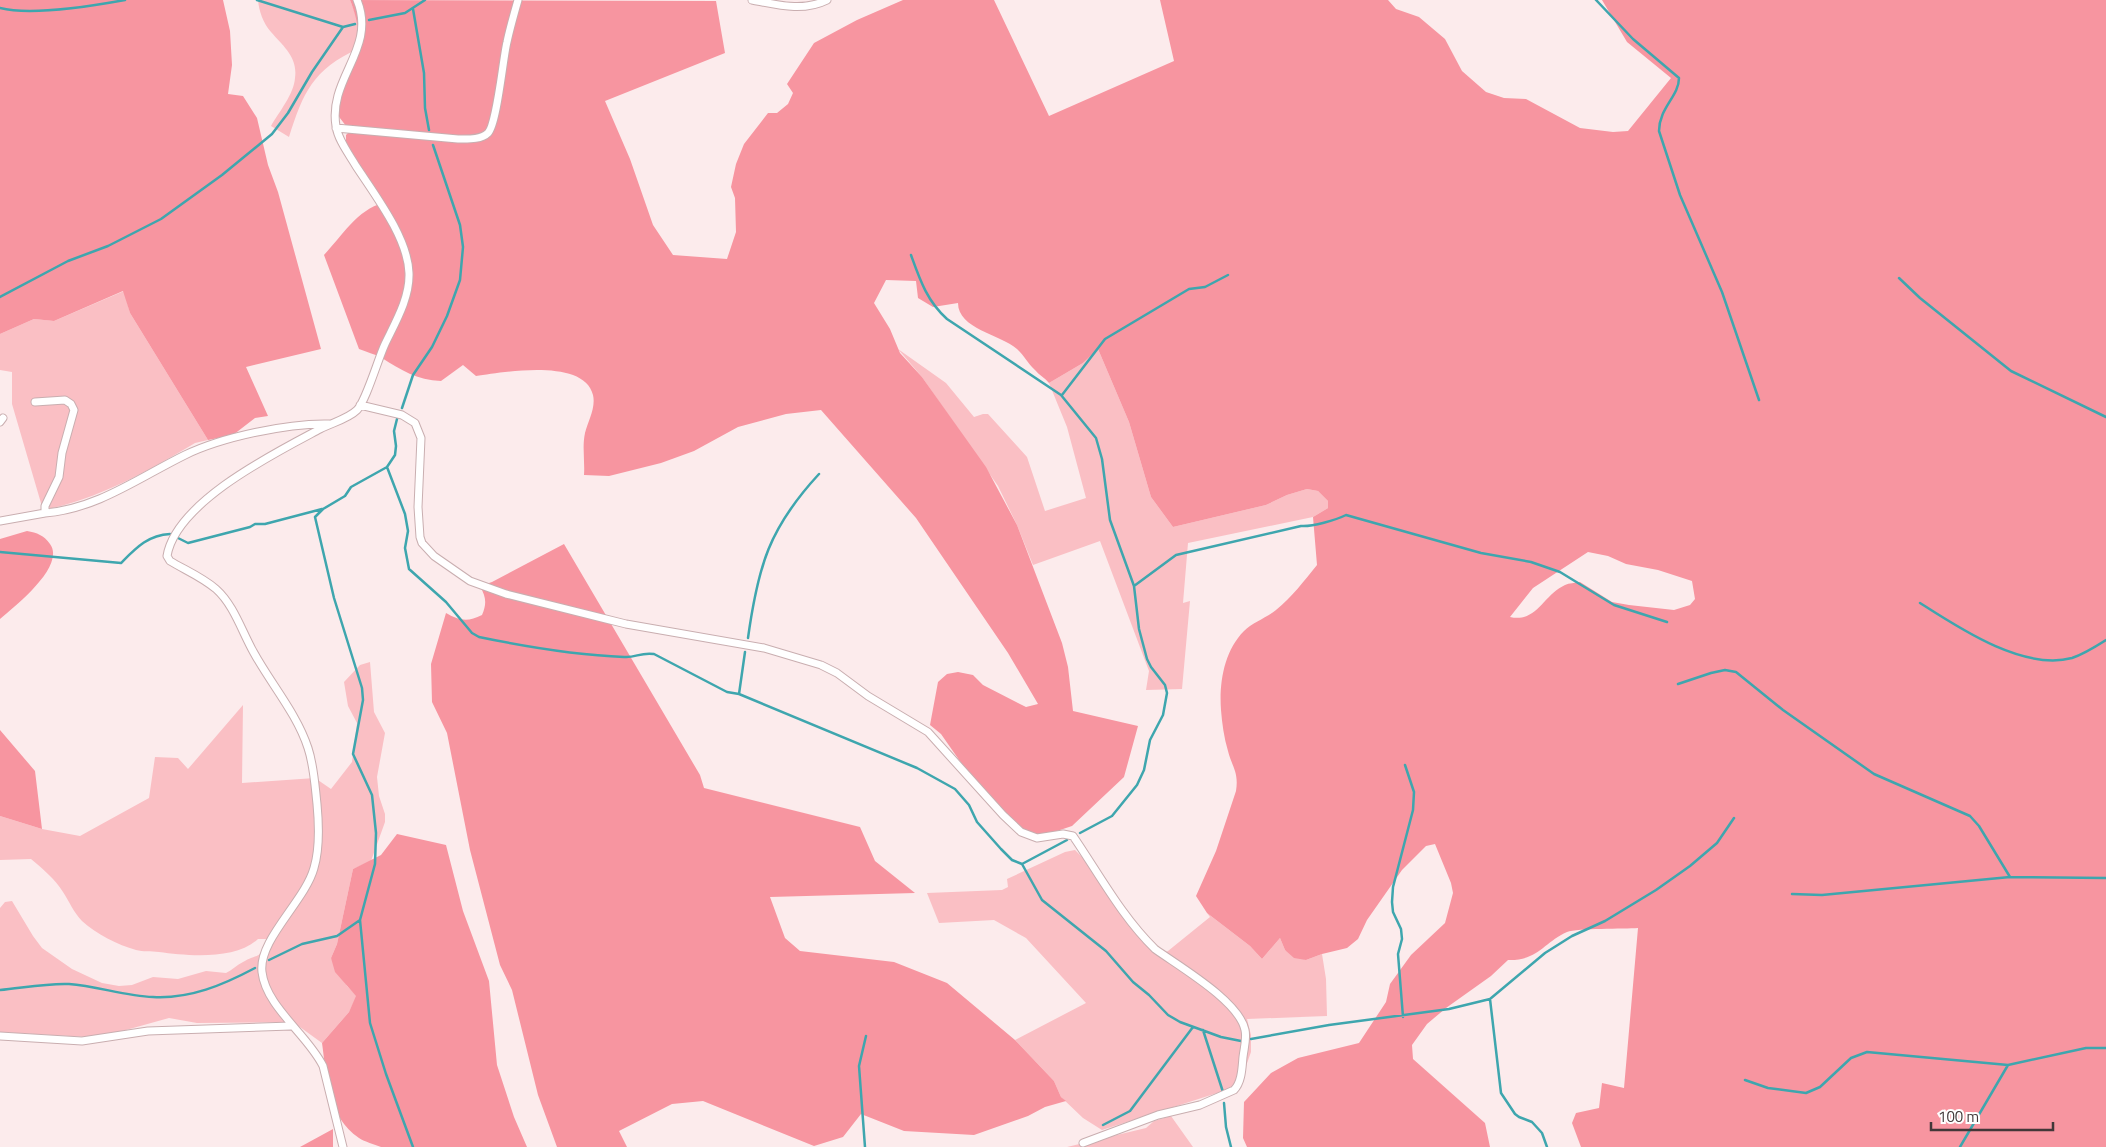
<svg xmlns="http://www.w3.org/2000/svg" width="2106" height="1147" font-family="'Titillium Web',sans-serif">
	<rect width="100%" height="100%" fill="#fcebec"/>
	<path fill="#fabfc4" d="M258,0H350L357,18L358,49C313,69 303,93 289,137L271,126C279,112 294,94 295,78C298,57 283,46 271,32C263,23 259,11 258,0Z
		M124,291L130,313L208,440L195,443C146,472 99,499 43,510L12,404V372L0,370V334L34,319L54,321Z
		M898,349L946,383L974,417L983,414H988L1027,457L1045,511L1086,498L1067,427L1049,383L1083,363L1098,349L1129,422L1151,497L1173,527L1266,505L1287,495L1307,489L1318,491L1328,501V508L1313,517L1188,543L1183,603L1190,601L1182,689L1146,690L1149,671L1100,541L1033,565L1017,525L998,486L922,377Z
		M370,662L374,712L385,733L377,777L379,796L385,814V822L371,861L353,869L337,944L331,958L347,986L357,996L349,1012L322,1043L293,1022L197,1023L169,1018L108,1035L87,1037L0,1032V908L5,902L12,901L33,936L42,948L72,969L102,983L119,986L132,985L153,977L178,979L206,971L226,973C232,970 237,965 243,962C260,952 258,962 267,939H258C236,960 188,956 159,952C151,951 143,952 136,950C118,945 96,934 82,921C74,913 69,901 63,892C55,879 43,869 31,859L0,860V816L42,829L80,836L149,798L155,757L178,758L188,769L243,705L242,783L315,778L331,789L352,762L357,723L348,706L344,682L360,665Z
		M1075,850L1107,882L1139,928L1162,954L1168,951L1210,917L1207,913L1250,946L1262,959L1280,938L1285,950L1306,960L1322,954L1326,979L1327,1016L1247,1019L1251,1035V1052L1239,1086L1102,1130L1083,1118L1061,1097L1054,1081L1015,1040L1086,1003L1026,938L994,920L939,923L927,893L1002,890L1008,887L1007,879L1065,852Z
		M1171,1116L1193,1147H1067L1146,1128L1154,1121Z"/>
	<path fill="#f795a0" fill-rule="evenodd" d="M0,0H223L230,31L232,65L228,94L243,96L257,118L268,165L278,192L321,349L246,367L268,416L255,418L233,435L208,440L130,313L123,291L54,321L34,319L0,334Z
		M350,0L716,1L725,53L605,101L630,159L653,225L673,255L727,259L736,232L735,198L731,187L736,164L744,144L768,113H777L788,104L793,93L787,84L814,43L857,20L903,0H994L1049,116L1174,61L1160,0H1388L1396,9L1419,17L1445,39L1462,71L1486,92L1504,98L1526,99L1580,128L1613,132L1628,131L1671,78L1627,42L1602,0H2106V1147H1581L1572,1123L1576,1113L1599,1108L1602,1083L1624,1088L1638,928C1624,929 1578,928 1567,932C1544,942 1538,961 1508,960L1491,976L1446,1008L1427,1024L1412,1045L1413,1059L1485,1123L1490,1147H1247L1243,1138L1244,1102L1271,1073L1298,1058L1359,1043L1386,1002L1390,984L1411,955L1445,923L1453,893L1451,883L1435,844L1426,846L1402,870L1367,920L1358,939L1347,948L1322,954L1306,960L1294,958L1285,950L1280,938L1262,959L1250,946L1207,913L1196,896L1216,851L1236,791C1239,772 1232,767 1228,751C1224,738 1222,723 1221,710C1219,683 1224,651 1244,631C1253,622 1266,618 1276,610C1292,597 1304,581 1317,565L1313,517L1328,508V501L1318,491L1307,489L1287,495L1266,505L1173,527L1151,497L1129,422L1098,349L1083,363L1049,383C1045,378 1039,375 1035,370C1028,364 1024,355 1017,349C1000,334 958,329 958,303L933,307L918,298L916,281L886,280L874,303L890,329L900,353L922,377L986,467L1017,525L1062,643L1068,667L1073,711L1138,726L1124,777L1072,826L1036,838L1019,835L994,800L971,777L941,734L930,725L938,682L947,674L958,672L973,675L983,685L1026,707L1038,704L1008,653L916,518L821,410L786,414L738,427L694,451L661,463L609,476L584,475C585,461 582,447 585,433C588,421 596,408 593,395C584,358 504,372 476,376L463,365L441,381C417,380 401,370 382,358C375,354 366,352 359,349L324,255C341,237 358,209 383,203L346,147V135L350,131L336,113C337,89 351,72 357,50C361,33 356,15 350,0ZM1588,552L1608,556L1626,564L1658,570L1692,581L1695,599L1690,605L1674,610L1629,605L1612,602L1580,582C1575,583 1569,583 1565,585C1543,595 1537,623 1510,617L1533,588Z
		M27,531C37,533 44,535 50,544C66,566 15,606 0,619V539Z
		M564,544L700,775L704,788L860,827L875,861L915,893L770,897L785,938L800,951L894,962L947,983L1015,1040L1054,1081L1061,1097L1066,1101L1045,1107L1028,1116L974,1135L904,1131L861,1114L843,1137L814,1146L703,1101L672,1104L619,1131L627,1147H557L538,1095L512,990L500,965L470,850L447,733L432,702L431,664L446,613C460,621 468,622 482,615C487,603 486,597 480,586L492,582Z
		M0,730L35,771L42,829L0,816Z
		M397,834L446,845L463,911L489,981L497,1065L514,1117L527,1147H381C374,1144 365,1142 359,1138C327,1116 327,1078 322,1043L349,1012L356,996L335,972L331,958L337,944L353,869L381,855Z
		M333,1129V1147H300Z"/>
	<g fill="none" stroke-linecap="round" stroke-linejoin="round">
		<path stroke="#3ea6ae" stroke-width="2.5" d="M257,0L343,27L355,24
			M1596,0L1633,39L1679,78C1679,96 1659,108 1659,131L1680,195L1722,292L1759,400
			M0,8C32,16 92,6 125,0
			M413,9L424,73L425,108L429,130
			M369,20L405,13L425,0
			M911,255C920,280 927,301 947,319L1061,395L1096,438L1102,459L1110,520L1134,586L1139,629L1147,659L1151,667L1165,685L1167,693L1163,715L1150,740L1144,770L1137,785L1112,816L1080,833
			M1899,278L1920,298L2011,371L2106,417
			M0,297L68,261L108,246L161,219L222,175L272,134L288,113L312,72L343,27
			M1062,395L1105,339L1189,289L1205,287L1228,275
			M402,408L413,375L432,347L447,316L460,280L463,247L460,225L433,145
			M397,419L394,431L396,446L395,455L387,467L351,487L345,496L323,509L315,517L334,598L362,688L363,700L353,754L372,795L376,833L375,864L360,920L370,1023L386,1074L413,1147
			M387,467L405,514L408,531L405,548L409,569L446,602L472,633L479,637C527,647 576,655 624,657C636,658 640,652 654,654L727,692L739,694L917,768L955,789L969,805L977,822L1001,849L1012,860L1022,864L1042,900L1106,951L1133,982L1149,995L1168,1015L1180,1022L1221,1037L1241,1041
			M176,537L188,543L250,527L255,524H265L322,509
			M0,552L121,563C136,548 148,535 170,534
			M1134,586L1176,555L1301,526C1312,527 1336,520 1346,515L1481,553L1531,562L1560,572L1614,605L1667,622
			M1920,603C1959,628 2023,671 2072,658C2084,654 2095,647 2106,640
			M748,638C758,566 769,528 819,474
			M1678,684L1711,673L1725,670L1736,672L1783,710L1874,774L1970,816L1979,826L2010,877
			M739,694L745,652
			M1022,864L1067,840
			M1792,894L1822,895L2010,877L2106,878
			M269,960L302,944L337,936L360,920
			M0,990C22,988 47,983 69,984C97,986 125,996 153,997C190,999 223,985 255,968
			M1490,999L1501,1093L1515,1114L1519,1117L1532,1122L1542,1133L1547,1147
			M1403,1017L1398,954L1402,939L1401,929L1393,912L1392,902L1393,887L1413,810L1414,792L1405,765
			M1203,1030L1223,1092
			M1251,1039L1329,1025L1449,1009L1490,999L1545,953L1572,936L1605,921L1656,890L1690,866L1717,843L1734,818
			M1745,1080L1768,1088L1806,1093L1820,1087L1851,1058L1867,1052L2008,1065L2086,1048H2106
			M1224,1103L1226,1127L1231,1147
			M1103,1125L1130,1111L1193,1027
			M865,1147L859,1066L866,1036
			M1960,1147L2008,1065"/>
		<defs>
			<path id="minor" d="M752,0C778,5 803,12 827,0
				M336,128L458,139C467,139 481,140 488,133C497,124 503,58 507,42C510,28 514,14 518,0
				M35,402L65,400L71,404L74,410L62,453L59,477L45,506V513C97,509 140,477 185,455C222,437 288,423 329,424
				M360,405L402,415L415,423L421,438L418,507L420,537L422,543L434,556L470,581L506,594L626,624L764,648L821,665L837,673L868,696L928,732L1003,815L1021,832L1037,838L1063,834L1073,836C1099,874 1122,917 1155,949C1180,967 1239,1001 1245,1030C1247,1039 1244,1048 1243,1057C1242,1067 1242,1082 1234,1090L1200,1105L1158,1115L1083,1143
				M0,422L3,418
				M0,521L45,513
				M0,1036L82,1041L148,1031L291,1026
				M343,1147L323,1066C308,1035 266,1007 262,972C258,940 305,901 314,868C320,848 319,825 317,804C315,786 314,766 308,748C297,714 271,684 254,653C242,632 234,605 216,589C202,577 185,570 170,561L167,556C176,502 275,453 320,429C331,423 348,419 357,410C366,401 378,359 385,344C395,323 410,298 409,273C408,238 375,195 356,166C349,154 338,140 336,126C328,78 377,49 357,0"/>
		</defs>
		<use href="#minor" stroke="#c9aeb0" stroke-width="9"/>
		<use href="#minor" stroke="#fff" stroke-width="7"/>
	</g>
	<path d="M1931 1122v8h122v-8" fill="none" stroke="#423738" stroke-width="2.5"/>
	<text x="1938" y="1122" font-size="15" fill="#423738" stroke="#ffffff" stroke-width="4" paint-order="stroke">100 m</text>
</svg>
